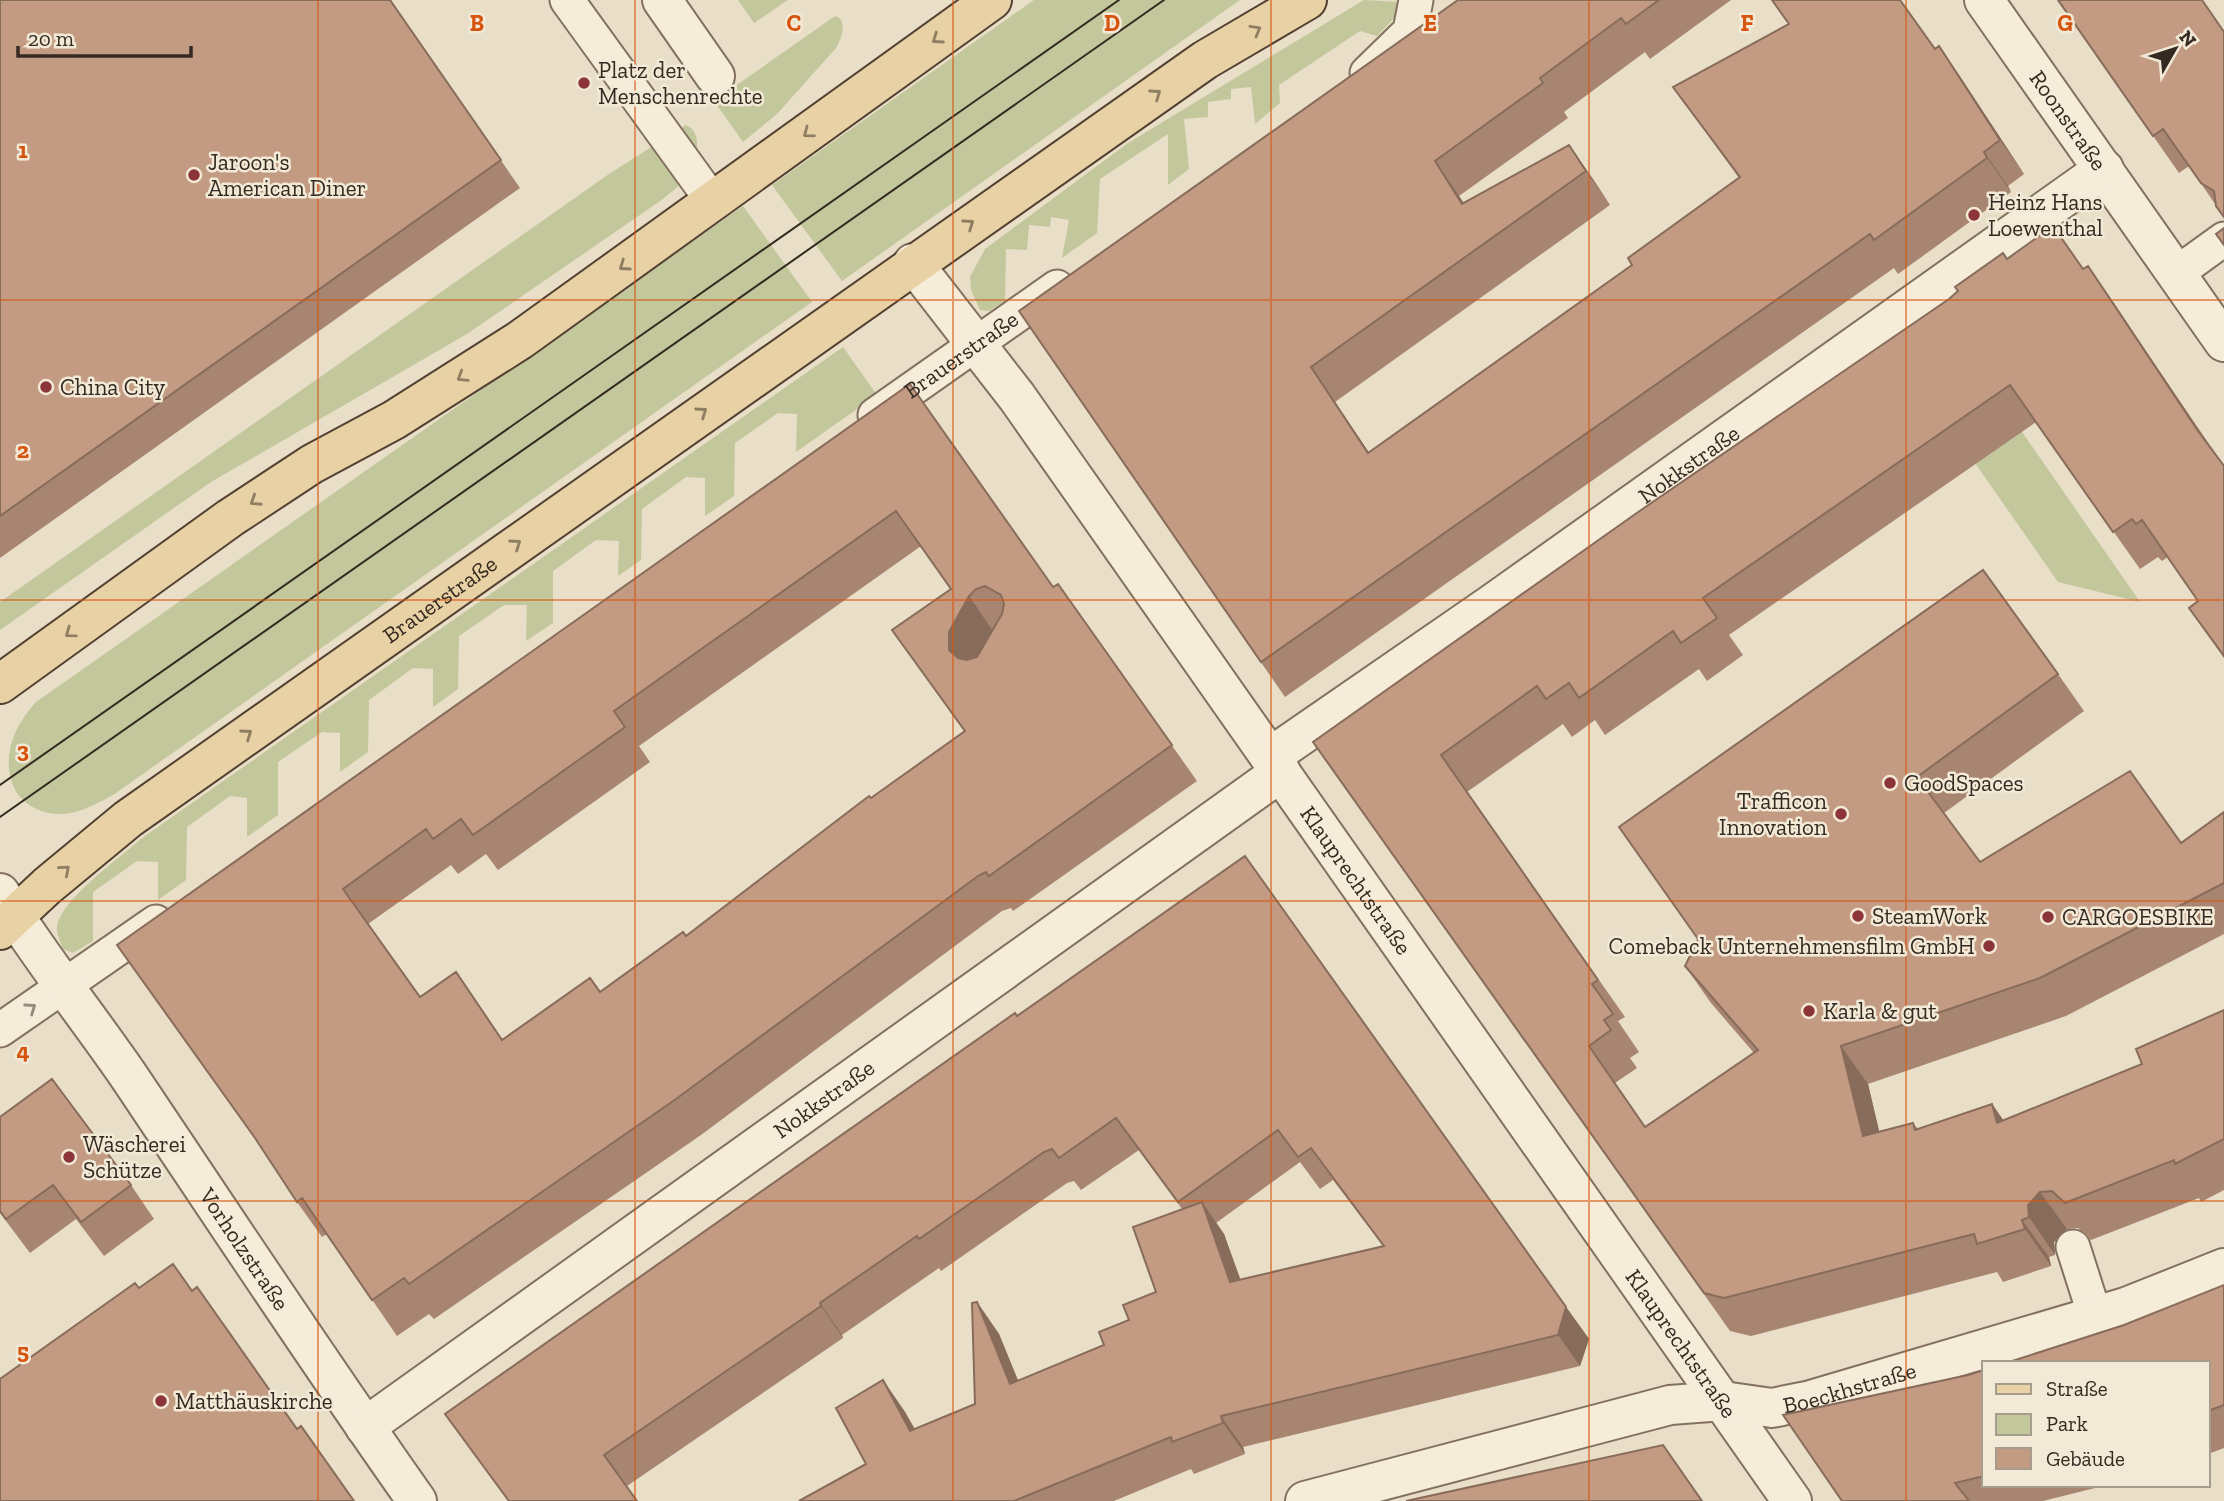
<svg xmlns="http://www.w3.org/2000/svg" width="2224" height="1501" font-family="'Zilla Slab',serif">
	<rect width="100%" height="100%" fill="#e9dec7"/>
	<path fill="#c3c79c" d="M738,0H788L754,23Z
		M1034,0H1240L842,281L772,185Z
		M1364,0L1399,2L1397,15L1377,36L1360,31L1279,85L1280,103L1255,124L1251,87L1231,89V99L1208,102V117L1184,119L1189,169L1168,185V134L1100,179L1097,233L1062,258L1069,220L1051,217L1050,227L1029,225L1027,250L1006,249L1005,301L989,311L980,310L971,290L970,277L985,249L1128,143Z
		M835,16L840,18C846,29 841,38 836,48L777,114L743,142L714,101Z
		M686,125C706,133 695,168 684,180C678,187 670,193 663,199L467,334L211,482L0,630V602L609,174Z
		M743,206L812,302L113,795C98,803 80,813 63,814C43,815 27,807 16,792C0,760 12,728 36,702Z
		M1961,344L2140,602L2058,582L1915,377Z
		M843,347L877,395L796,452L797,414L778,413L735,443L734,496L705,516V478L686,477L642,509L641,560L618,576L619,541L596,540L553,571V623L526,641L527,605H504L459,636L458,689L433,707V669L413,668L369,700L368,752L340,772V733L322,732L278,762V815L247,837V798L230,796L187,827L186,880L158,900V862L137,861L93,892V941L73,953L63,949C61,942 56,934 57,927C61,899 121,857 142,838Z"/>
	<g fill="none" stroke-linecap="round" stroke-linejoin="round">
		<defs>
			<g id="lane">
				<path d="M567,0L714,203"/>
				<path d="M1367,73L1410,31L1416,0"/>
				<path d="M2177,273L2224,239"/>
				<path id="s1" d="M875,415L1057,287"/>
				<path d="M0,1030L156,922"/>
				<path d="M2073,1247L2095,1316"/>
			</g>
			<g id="street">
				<path d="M662,0L715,76"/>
				<path id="s2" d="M1984,0L2224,342"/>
				<path id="s3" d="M913,263L1017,397L1792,1501"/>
				<path id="s4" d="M1270,757L1492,604L2104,169"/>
				<path id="s5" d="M0,893C39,956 86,1014 128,1075C224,1218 318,1361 417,1501"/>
				<path id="s6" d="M365,1427L1281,772"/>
				<path id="s7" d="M1305,1501L1670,1405L1723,1401L1772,1408L1811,1400L2126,1307L2224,1268"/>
			</g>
			<g id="primary">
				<path d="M0,684L230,518L312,464L394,420L520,340L992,0"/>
				<path id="s8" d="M0,930L47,886L128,819L1205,60L1307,0"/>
			</g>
		</defs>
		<use href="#lane" stroke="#83715f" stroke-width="37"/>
		<use href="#street" stroke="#83715f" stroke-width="42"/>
		<use href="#primary" stroke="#524032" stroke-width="42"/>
		<use href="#lane" stroke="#f5ecda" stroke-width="33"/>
		<use href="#street" stroke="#f5ecda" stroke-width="38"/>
		<use href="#primary" stroke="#e8d1a4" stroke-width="38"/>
		<path stroke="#352a21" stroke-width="2" d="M0,785L1119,0
			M0,817L1164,0"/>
	</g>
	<path fill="#a88570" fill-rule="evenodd" d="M0,0H390L520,188L0,558Z
		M1458,0H1731L1650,59L1645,52L1564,112L1568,118L1459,196L1464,203L1569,145L1610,205L1335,402L1369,453L1632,265L1739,178L1673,87L1935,49L1939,46L1963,81L2024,174L2008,186L2011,192L1898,274L1894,268L1285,697L1019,311Z
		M2058,0H2202L2224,217L2189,166L2179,173Z
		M2007,259L2083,269L2088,266L2224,466V658L2189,608L2198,601L2168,557L2162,561L2158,557L2140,569L2036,422L1729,635L1743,655L1707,681L1699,669L1605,735L1595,720L1572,737L1563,724L1467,792L1625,1017L1618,1021L1639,1052L1630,1058L1637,1068L1615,1083L1645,1127L1754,1053L1711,1003L1685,966L1698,939L1619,827L2058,674L2084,711L1944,813L1980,862L2181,843L2224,812V934L2066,1016L1868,1084L1879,1131L1913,1123L1918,1129L1992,1104L2003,1120L2142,1064L2224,1010V1190L2201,1202L2199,1198L2091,1240L2078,1228L2067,1229L2054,1242L2055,1255L2049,1257L2051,1266L2003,1282L1997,1272L1751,1336L1730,1331L1313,742Z
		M910,384L1053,587L1058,584L1197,781L1013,911L1011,908L1002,911L701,1135L434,1319L429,1314L397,1336L327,1234L322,1237L297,1202L261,1146L117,945ZM921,546L951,589L892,630L964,731L686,936L600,992L503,1040L420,997L368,924L451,865L458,874L486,854L498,870L650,762L639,746Z
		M1245,856L1589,1339L1580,1366L1243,1447L1245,1454L1194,1474L1191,1469L1114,1501H799L866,1464L883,1380L905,1412L915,1429L975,1404L977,1302L999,1334L1018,1380L1104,1345L1156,1292L1182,1209L1139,1150L1081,1190L1074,1181L1067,1183L941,1271L939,1268L842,1335L843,1338L627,1486L637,1501H508L445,1414L1017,1016ZM1300,1162L1320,1189L1333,1180L1383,1246L1240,1280L1224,1234L1216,1223Z
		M0,1117L131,1185L154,1219L104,1256L76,1219L30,1253L0,1213Z
		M2224,1285V1448L2208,1454V1363L2124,1325Z
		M1984,1370V1485H2107L2043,1501H1842L1968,1375Z"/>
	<path fill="#886c5b" d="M1939,46L1963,81L2024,174L2000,140Z
		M1569,145L1593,179L1610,205L1586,171Z
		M1984,152L2008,186L2011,192L1987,158Z
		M1435,161L1459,196L1486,238L1462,204Z
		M2088,266L2114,303L2224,468L2198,431Z
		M1311,367L1335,402L1392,487L1368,453Z
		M969,596L993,631L974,685L949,650V632Z
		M1841,1046L1868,1084L1889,1173L1863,1136Z
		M1992,1104L2018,1141L1997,1123Z
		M2040,1192L2067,1229L2054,1242L2055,1255L2029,1217L2028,1205Z
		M1202,1202L1224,1234L1253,1314L1230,1282Z
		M2022,1220L2049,1257L2051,1266L2025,1229Z
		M977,1302L999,1334L1032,1415L1010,1384Z
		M820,1303L842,1335L843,1338L821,1306Z
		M1566,1307L1589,1339L1580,1366L1558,1335Z
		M883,1380L905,1412L933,1463L910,1431Z
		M1221,1416L1243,1447L1245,1454L1223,1423Z"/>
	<path fill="#c39b82" stroke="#886c5b" stroke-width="2" fill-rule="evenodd" d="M0,0H390L501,160L0,516Z
		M1458,0H1659L1626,24L1621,18L1540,78L1543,83L1435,161L1462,204L1569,145L1586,171L1311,367L1368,453L1632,265L1628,258L1740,177L1673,87L1789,24L1772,0H1900L1935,49L1939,46L2000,140L1984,152L1987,158L1874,240L1870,234L1261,662L1019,311Z
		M2058,0H2202L2224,32V217L2216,206L2214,191L2201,183L2163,129L2153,136Z
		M2053,226L2083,269L2088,266L2198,431L2224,466V656L2189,608L2198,601L2142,520L2136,524L2132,519L2113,532L2010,385L1703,598L1717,618L1681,643L1673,631L1579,698L1569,683L1546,699L1537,686L1441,755L1598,980L1592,984L1613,1014L1604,1020L1611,1030L1589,1046L1645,1127L1758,1050L1685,966L1698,939L1619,827L1983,570L2058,674L1917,777L1980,862L2130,771L2181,843L2224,812V883L2040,978L1841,1046L1863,1136L1913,1123L1915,1130L1992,1104L1997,1123L2142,1064L2136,1049L2224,1010V1139L2175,1164L2174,1160L2065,1203L2052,1191L2040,1192L2028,1205L2029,1217L2022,1220L2025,1229L1977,1244L1974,1234L1724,1298L1704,1293L1313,742L1641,510L1949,299L1958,291L1955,287L2003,253L2007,259Z
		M2224,228V245L2216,234Z
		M910,384L1053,587L1058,584L1172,745L989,876L986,872L978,876L676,1099L409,1284L404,1278L372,1300L302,1198L297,1202L255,1138L117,945ZM896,511L951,589L892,630L965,731L871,798L869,796L686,936L683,932L600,992L590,978L502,1040L456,972L420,997L343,889L426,829L433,839L461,819L473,835L625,727L614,711ZM985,586L1001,595L1004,604L1002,614L977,657L967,660L958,658L949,650V632L969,596L976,589Z
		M1245,856L1566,1307L1558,1335L1221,1416L1223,1423L1172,1442L1171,1437L1014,1501H799L866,1464L836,1408L883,1380L910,1431L975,1404L972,1303L977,1302L1010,1384L1104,1345L1099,1332L1129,1320L1123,1305L1156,1292L1133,1227L1202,1202L1230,1282L1384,1246L1311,1148L1298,1157L1278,1130L1178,1202L1116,1118L1059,1158L1052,1149L1044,1152L919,1239L917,1236L820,1303L821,1306L604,1455L637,1501H509L445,1414L1015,1013L1017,1016Z
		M52,1079L131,1185L81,1222L53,1185L6,1219L0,1211V1117Z
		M173,1264L192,1291L197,1287L297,1429L301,1426L354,1501H0V1379L135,1283L139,1288Z
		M2224,1285V1405L2208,1411V1363H2006L2124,1325Z
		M1984,1370V1476L1955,1483L1969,1501H1842L1783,1415L1968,1375Z
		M1663,1445L1702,1501H1406Z"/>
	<defs><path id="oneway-chevron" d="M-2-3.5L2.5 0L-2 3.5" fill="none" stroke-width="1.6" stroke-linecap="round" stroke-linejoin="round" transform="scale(1.75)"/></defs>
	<g stroke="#8e7e62">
		<use href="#oneway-chevron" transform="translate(1256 30) rotate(-30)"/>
		<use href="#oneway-chevron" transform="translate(937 39) rotate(145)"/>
		<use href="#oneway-chevron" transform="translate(1156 94) rotate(-35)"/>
		<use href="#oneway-chevron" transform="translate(808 133) rotate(143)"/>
		<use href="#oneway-chevron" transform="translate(969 224) rotate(-35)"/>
		<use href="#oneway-chevron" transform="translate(624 266) rotate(145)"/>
		<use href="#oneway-chevron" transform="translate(462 377) rotate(148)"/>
		<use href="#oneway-chevron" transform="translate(702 412) rotate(-35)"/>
		<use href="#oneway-chevron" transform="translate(255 501) rotate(147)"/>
		<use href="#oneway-chevron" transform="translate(516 544) rotate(-35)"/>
		<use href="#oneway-chevron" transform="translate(70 633) rotate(144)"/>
		<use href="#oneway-chevron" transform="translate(247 734) rotate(-35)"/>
		<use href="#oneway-chevron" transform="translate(65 870) rotate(-41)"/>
	</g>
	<use stroke="#958b7e" href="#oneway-chevron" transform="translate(31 1008) rotate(-35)"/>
	<path fill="none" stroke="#d6540e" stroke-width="2" stroke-opacity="0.55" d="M318,0V1501M635,0V1501M953,0V1501M1271,0V1501M1589,0V1501M1906,0V1501M0,300H2224M0,600H2224M0,901H2224M0,1201H2224"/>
	<g fill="#8c3539" stroke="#f2e9d6" stroke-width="2.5">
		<circle cx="584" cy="83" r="7"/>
		<circle cx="194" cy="175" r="7"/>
		<circle cx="1974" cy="215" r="7"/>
		<circle cx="46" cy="387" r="7"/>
		<circle cx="1890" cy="783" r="7"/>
		<circle cx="1841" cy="814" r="7"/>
		<circle cx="1858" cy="916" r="7"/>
		<circle cx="2048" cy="917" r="7"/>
		<circle cx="1989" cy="946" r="7"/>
		<circle cx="1809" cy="1011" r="7"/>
		<circle cx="69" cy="1157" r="7"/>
		<circle cx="161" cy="1401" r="7"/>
	</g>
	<g text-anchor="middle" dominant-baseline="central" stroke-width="5" stroke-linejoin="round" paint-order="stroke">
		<g font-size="23" fill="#352a21" stroke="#f2e9d6" text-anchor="start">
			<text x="598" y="70">Platz der<tspan x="598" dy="26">Menschenrechte</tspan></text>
			<text x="208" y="162">Jaroon's<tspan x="208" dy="26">American Diner</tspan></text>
			<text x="1988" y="202">Heinz Hans<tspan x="1988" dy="26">Loewenthal</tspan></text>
			<text x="60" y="387">China City</text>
			<text x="1904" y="783">GoodSpaces</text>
			<text x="1827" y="801" text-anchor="end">Trafficon<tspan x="1827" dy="26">Innovation</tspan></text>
			<text x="1872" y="916">SteamWork</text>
			<text x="2062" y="917">CARGOESBIKE</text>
			<text x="1975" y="946" text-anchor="end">Comeback Unternehmensfilm GmbH</text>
			<text x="1823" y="1011">Karla &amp; gut</text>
			<text x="83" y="1144">Wäscherei<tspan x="83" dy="26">Schütze</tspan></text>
			<text x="175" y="1401">Matthäuskirche</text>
		</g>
		<g font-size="23" fill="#352a21" stroke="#f2e9d6">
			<text stroke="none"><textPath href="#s2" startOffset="147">Roonstraße</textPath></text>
			<text stroke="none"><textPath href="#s1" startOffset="105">Brauerstraße</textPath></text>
			<text stroke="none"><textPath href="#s4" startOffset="511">Nokkstraße</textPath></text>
			<text stroke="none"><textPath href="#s8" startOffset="551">Brauerstraße</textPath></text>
			<text stroke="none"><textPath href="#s3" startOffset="760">Klauprechtstraße</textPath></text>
			<text stroke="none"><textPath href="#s6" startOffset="564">Nokkstraße</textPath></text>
			<text stroke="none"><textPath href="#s5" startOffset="432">Vorholzstraße</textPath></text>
			<text stroke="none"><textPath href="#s3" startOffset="1326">Klauprechtstraße</textPath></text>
			<text stroke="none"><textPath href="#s7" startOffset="560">Boeckhstraße</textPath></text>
		</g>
	</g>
	<g font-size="23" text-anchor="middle" font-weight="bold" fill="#d6540e" stroke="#f2e9d6" stroke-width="5" stroke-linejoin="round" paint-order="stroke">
		<text x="477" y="31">B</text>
		<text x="794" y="31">C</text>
		<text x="1112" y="31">D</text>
		<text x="1430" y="31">E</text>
		<text x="1747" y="31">F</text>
		<text x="2065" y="31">G</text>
		<text x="23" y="158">1</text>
		<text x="23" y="458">2</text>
		<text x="23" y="758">3</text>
		<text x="23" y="1059">4</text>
		<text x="23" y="1359">5</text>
	</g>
	<rect x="1982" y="1361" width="228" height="126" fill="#f2e9d6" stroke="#a69d8e" stroke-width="2"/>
	<rect x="1996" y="1384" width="35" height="10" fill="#e8d1a4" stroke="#a69d8e" stroke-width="2"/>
	<text x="2046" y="1396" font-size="21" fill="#352a21">Straße</text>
	<rect x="1996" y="1414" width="35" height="21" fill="#c3c79c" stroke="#a69d8e" stroke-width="2"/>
	<text x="2046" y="1431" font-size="21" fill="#352a21">Park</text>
	<rect x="1996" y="1448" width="35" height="21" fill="#c39b82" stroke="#a69d8e" stroke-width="2"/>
	<text x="2046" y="1466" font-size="21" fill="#352a21">Gebäude</text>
	<g transform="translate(2175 49) rotate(51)" stroke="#f2e9d6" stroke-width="5" paint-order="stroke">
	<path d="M0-5L12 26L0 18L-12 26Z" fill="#352a21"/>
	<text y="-10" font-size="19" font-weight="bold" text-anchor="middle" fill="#352a21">N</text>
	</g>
	<path d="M18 46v10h173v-10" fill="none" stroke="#352a21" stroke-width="3.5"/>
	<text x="28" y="46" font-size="21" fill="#352a21" stroke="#f2e9d6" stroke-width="5" paint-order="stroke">20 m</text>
</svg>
